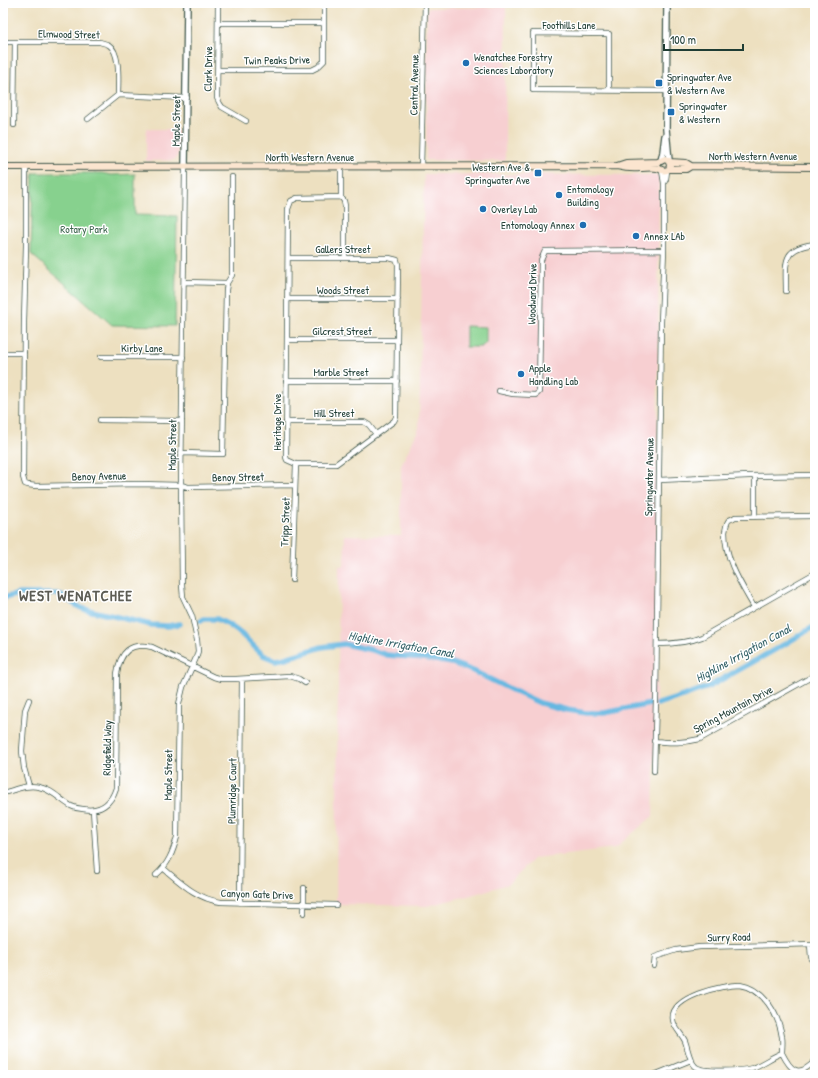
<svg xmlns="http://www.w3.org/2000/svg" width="818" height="1078" font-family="'Patrick Hand',sans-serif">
	<rect width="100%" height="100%" fill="#fff"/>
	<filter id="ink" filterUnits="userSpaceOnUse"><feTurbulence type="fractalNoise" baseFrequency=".025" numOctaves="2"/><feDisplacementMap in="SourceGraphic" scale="8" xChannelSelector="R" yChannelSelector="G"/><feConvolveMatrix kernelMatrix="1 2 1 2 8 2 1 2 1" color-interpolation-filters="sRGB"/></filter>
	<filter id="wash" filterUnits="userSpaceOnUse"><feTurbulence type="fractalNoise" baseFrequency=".012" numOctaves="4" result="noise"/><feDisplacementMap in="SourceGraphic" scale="16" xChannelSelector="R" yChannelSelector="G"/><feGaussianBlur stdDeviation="0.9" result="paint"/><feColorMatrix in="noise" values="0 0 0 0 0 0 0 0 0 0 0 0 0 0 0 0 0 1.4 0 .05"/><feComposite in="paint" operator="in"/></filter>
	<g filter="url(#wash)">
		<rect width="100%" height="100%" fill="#ede0c0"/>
		<path fill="#f7cfd1" d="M506,7L505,161L426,160L427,8Z
			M146,129H178V155L174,160L146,161Z
			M424,174L659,175L656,699L653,816L615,848L534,858L508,884L468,896L427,906L336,904L339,566H344L345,535L401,536V465L419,428Z"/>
		<path fill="#87d18e" stroke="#538761" d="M33,173H102L111,175L135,174V215L177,216L175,326L112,325L31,254Z
			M466,326L486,327V343L481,347H466Z"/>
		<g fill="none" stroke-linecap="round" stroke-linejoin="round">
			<path stroke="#66b7e1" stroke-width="5.5" d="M3,598L20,594H57C67,597 74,606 84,609L151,625L168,626L179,624
				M201,621L204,619H217L229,625L240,633L263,655L275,660L282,659L322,647L344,644L372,650L387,655L424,658L452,663L473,671L516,692L540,703L567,710L586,713H604L651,704
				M658,704L680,697L708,687L785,644L815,626"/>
		</g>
	</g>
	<g filter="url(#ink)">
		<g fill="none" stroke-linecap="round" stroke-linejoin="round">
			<defs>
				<path id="minor" d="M218,3L217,98L220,104L222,107L246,121
					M218,23H324
					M3,42H100C103,43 107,44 109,45C121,53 118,83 118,95
					M218,70H312L318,67L324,61V3
					M609,90V34L533,33V90L666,91
					M118,95L187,98
					M88,119L118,95
					M14,125L15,42
					M421,166L425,3
					M26,167V246L24,322L23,477L25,484L28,485L36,486L139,484L181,485L188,487L295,485
					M341,167V197L344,201L345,206V258
					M664,183L666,179L667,171
					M288,258H389L397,260L398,265L396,417L394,421L336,464H296L287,460L286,457L288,209L291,201L297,198L341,197
					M184,282L227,283L232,275V177
					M786,291C786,263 781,248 815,244
					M287,299H398
					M287,340H397
					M3,353H24
					M101,357H183
					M286,381H397
					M499,391L513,394L535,395L537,394L539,392L541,260L545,251L664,250
					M100,420L182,421
					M286,422H364L369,425L376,434
					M181,453L223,454L226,290L227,283
					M755,476V517
					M659,480L749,476L815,475
					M292,580L296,464
					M754,607C741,584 725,560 725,532C726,528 726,523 729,520C729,520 734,518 735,517L815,516
					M657,644C673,644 687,643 702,637L815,573
					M813,739L815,741
					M654,741C672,743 683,743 700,739L815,675
					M654,771L656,699L661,322L664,250V183L662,171
					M29,786L24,768L22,751L25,710L29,700
					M3,793C15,790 27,784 39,787C53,790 59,799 71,806C75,808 79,809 83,809C100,812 111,804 116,788L117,674C120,652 130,642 152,647L214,677L221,679H236L290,676L299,679L305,683
					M93,810L97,871
					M163,868C181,883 197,899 221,902L336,905
					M156,875C168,865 173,852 177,837L179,704L183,687L196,658L198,651L197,640L192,616L183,597L182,585L181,485L185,167
					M240,903L242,679
					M304,913V888
					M810,944L811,957L815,965
					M654,966L655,957L676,950L700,947L815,944
					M740,985C763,988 779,1015 782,1037C783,1042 782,1047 782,1053C771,1057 763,1064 752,1068C742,1071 702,1073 695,1066C689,1060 688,1049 685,1041C682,1034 674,1028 673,1020C669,996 723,985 740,985Z
					M782,1053C791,1071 798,1078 815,1061
					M654,1075L691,1060"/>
				<path id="tertiary" d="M667,3L666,129L669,161
					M661,161L663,152L665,136
					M185,167L187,3"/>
				<path id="secondary" d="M669,162L686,163L691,166
					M3,167L617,166L626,163L658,162L665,159L669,161L670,166L669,169C663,173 662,169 657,168C651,167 646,168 640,168C632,169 625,168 617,166
					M669,169H686L691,166L815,167"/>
			</defs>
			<use href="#minor" stroke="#3e5549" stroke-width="6"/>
			<use href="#tertiary" stroke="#3e5549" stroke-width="8"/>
			<use href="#secondary" stroke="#3e5549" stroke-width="8"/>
			<use href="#minor" stroke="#fff" stroke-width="4.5"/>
			<use href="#tertiary" stroke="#fff" stroke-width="5.5"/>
			<use href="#secondary" stroke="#fbe5cf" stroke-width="6"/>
		</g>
	</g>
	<g fill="#1f6fb2" stroke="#fff" stroke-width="1.5">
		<circle cx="466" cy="63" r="4"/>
		<rect x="655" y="79" width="8" height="8" rx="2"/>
		<rect x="667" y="108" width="8" height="8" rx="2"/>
		<rect x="534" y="169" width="8" height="8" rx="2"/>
		<circle cx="559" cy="195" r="4"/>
		<circle cx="483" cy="209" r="4"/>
		<circle cx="583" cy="225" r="4"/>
		<circle cx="636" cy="236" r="4"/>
		<circle cx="521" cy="374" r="4"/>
	</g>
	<g text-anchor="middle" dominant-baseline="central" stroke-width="3" stroke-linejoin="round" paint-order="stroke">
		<g font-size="11" fill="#1f3d34" stroke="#fff">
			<text x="569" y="25">Foothills Lane</text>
			<text transform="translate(69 34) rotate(1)">Elmwood Street</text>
			<text transform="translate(277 60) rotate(-1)">Twin Peaks Drive</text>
			<text transform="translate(208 69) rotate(-89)">Clark Drive</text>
			<text transform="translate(414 85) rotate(-89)">Central Avenue</text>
			<text transform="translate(176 121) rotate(-89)">Maple Street</text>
			<text x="753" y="156">North Western Avenue</text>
			<text x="310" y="157">North Western Avenue</text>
			<text x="343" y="249">Gallers Street</text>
			<text x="343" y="290">Woods Street</text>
			<text transform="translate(532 294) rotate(-89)">Woodward Drive</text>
			<text x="342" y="331">Gilcrest Street</text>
			<text x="142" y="348">Kirby Lane</text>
			<text x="341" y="372">Marble Street</text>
			<text x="334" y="413">Hill Street</text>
			<text transform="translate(277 422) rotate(-90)">Heritage Drive</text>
			<text transform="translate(172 445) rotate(-89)">Maple Street</text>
			<text transform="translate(99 476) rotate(-1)">Benoy Avenue</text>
			<text transform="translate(238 477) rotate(-1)">Benoy Street</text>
			<text transform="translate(649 477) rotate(-89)">Springwater Avenue</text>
			<text transform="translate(285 522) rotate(-88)">Tripp Street</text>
			<text transform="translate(733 709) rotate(-28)">Spring Mountain Drive</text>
			<text transform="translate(107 748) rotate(-89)">Ridgefield Way</text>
			<text transform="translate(168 775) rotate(-89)">Maple Street</text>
			<text transform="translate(232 791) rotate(-89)">Plumridge Court</text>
			<text transform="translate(257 894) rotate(2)">Canyon Gate Drive</text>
			<text transform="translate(729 937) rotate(-1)">Surry Road</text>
		</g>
		<g font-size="11" fill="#1f3d34" stroke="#fff" text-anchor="start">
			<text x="474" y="57">Wenatchee Forestry<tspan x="474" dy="13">Sciences Laboratory</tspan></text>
			<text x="667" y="77">Springwater Ave<tspan x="667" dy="13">&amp; Western Ave</tspan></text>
			<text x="679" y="106">Springwater<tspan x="679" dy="13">&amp; Western</tspan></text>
			<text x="530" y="167" text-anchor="end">Western Ave &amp;<tspan x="530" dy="13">Springwater Ave</tspan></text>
			<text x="567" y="189">Entomology<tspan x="567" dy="13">Building</tspan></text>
			<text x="491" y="209">Overley Lab</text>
			<text x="575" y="225" text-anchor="end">Entomology Annex</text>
			<text x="644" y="236">Annex LAb</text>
			<text x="529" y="368">Apple<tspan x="529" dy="13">Handling Lab</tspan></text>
		</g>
		<g font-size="11" fill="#39624a" stroke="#fff">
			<text x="84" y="229">Rotary Park</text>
		</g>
		<g font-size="12" font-style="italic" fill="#346268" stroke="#fff">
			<text transform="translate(401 644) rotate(10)">Highline Irrigation Canal</text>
			<text transform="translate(743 653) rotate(-29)">Highline Irrigation Canal</text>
		</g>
		<g font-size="15" font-weight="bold" letter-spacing="1" fill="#5c5c54" stroke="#fff">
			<text x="76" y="595">WEST WENATCHEE</text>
		</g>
	</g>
	<rect width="818" height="1078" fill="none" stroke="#fff" stroke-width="16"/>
	<path d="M664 44v6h79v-6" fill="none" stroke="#1f3d34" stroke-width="2"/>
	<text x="670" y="44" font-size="12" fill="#1f3d34" stroke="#ffffff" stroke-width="3" paint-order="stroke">100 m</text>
</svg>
